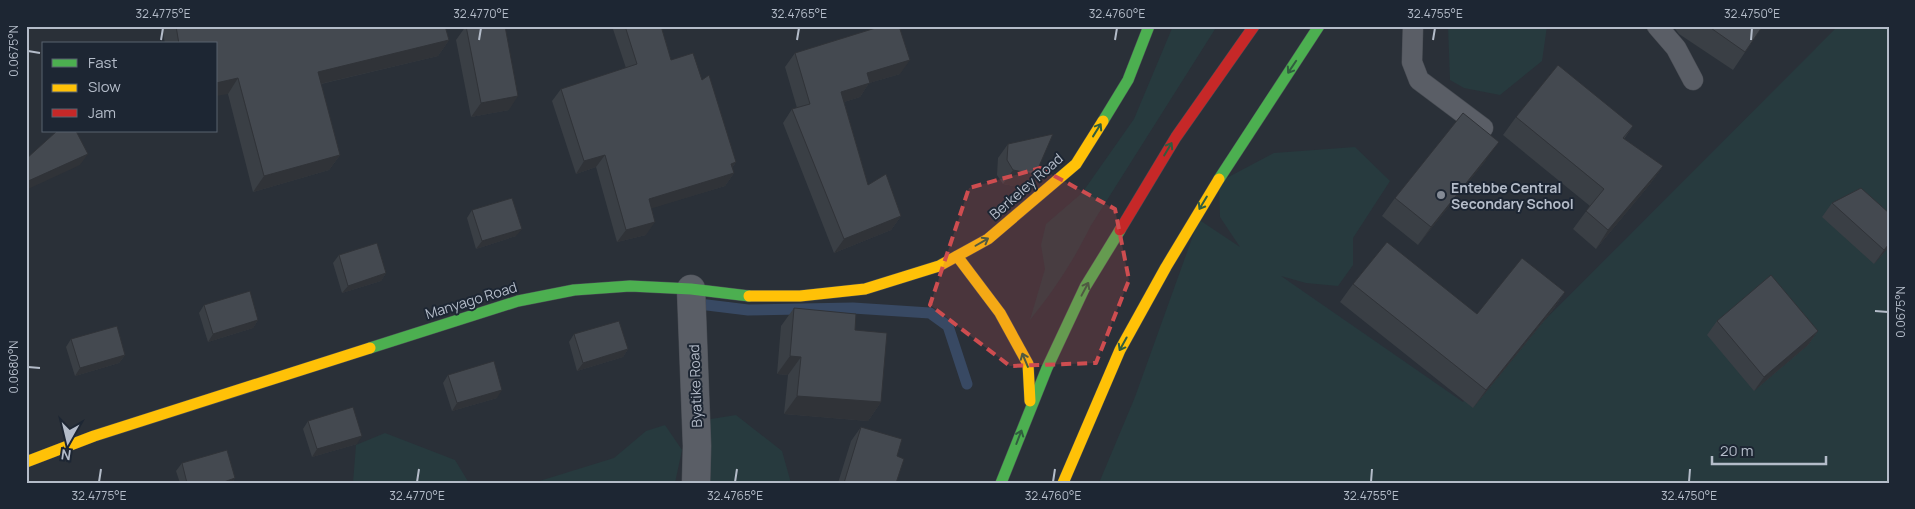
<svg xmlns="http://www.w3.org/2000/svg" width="1915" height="509" font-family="Manrope,sans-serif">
	<rect width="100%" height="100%" fill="#2a3038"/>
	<path fill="#273a3e" d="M1173,26H1217L1090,227C1073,262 1054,290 1030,320L1045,269L1041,245L1046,224L1082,193L1134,119Z
		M1448,26H1547L1542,61L1500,95L1464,88L1450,80Z
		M1838,26H1889V483H1099L1135,397L1200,216L1201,221L1240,247L1220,217L1219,182L1274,153L1355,147L1390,181L1353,238V265L1338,286L1306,283L1281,276L1463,402Z
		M736,415L782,451L791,483H695L705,420Z
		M665,425L682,450L675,483H533L614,458L646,431Z
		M385,433L455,460L469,483H353L356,445Z"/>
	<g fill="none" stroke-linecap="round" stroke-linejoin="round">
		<path stroke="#384963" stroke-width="11" d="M699,304L748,310L853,308L930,313L948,326L967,384"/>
		<defs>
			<path id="lane" d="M1413,26L1412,62L1419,80L1483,128
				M1657,26L1676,48L1693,80"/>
			<path id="street" d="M691,289L697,446L696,483"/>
			<path id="fast" d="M1103,121L1128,80L1149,26
				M1219,179L1319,26
				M370,348L518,301L574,290L630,286L691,289L749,296
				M1001,483L1047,368L1085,287L1120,230"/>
			<path id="slow" d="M957,256L1000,313L1028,364L1030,401
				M749,296H800L865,289L939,266L988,239L1076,164L1103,121
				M26,462L94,436L370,348
				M1063,483L1120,350L1166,267L1219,179"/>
			<path id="jam" d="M1120,230L1176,137L1254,26"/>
		</defs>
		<use href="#lane" stroke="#484c53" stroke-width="21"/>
		<use href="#street" stroke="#484c53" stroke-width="29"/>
		<use href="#fast" stroke="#484c53" stroke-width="12"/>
		<use href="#slow" stroke="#484c53" stroke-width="12"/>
		<use href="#jam" stroke="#484c53" stroke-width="12"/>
		<use href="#lane" stroke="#5a5e66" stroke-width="20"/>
		<use href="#street" stroke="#5a5e66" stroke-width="28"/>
		<use href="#fast" stroke="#4caf50" stroke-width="11"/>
		<use href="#slow" stroke="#ffc107" stroke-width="11"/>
		<use href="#jam" stroke="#c62828" stroke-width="11"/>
	</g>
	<path fill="#3a3f45" d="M162,26H445L449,40L438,56L321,84L340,155L329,170L253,192L228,94L216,44H165Z
		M466,26L509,110L471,117L456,40Z
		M612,26H661L671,60L702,80L736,162L732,168L734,173L725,186L651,208L646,235L617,242L596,167L576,174L552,101L561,89L626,68Z
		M1673,26H1761L1762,27L1733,70L1679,34Z
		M795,53L900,74L869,83L860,97L844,102L868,185L901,216L891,230L834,253L783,123L792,109L797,108L785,67Z
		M1516,117L1633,126L1624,139L1663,166L1650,184L1596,249L1573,229L1590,206L1503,135Z
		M1008,144L1027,185L1024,188L1003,184L997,175L998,158Z
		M1486,160L1418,245L1382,216L1395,198Z
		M1832,203L1889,247L1874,264L1822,217Z
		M472,210L516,236L476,249L467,218Z
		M339,255L386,273L381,281L342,293L333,263Z
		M1353,284L1477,314L1565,292L1552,311L1473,408L1340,302Z
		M204,305L258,320L253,328L208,342L199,313Z
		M794,308L855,330L881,402L868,421L784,414L788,375L777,374L781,326Z
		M1717,321L1818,331L1808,345L1754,391L1707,335Z
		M574,334L628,349L623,357L577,371L569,342Z
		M71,339L125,355L119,363L75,376L66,347Z
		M448,375L497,398L452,411L443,383Z
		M308,421L357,444L312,457L303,429Z
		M861,427L897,456L896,483H838L851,441Z
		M182,463L235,478L232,483H180L176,471Z"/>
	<path fill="#303338" d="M449,40L438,56L307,87L318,72Z
		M910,60L900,74L869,83L860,97L831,106L841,92L867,73Z
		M238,78L228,94L216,96V83Z
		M518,96L509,110L471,117L481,103Z
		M1499,142L1486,160L1418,245L1431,227Z
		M88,154L80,165L26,190V182Z
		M340,155L329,170L253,192L264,176Z
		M605,155L596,167L576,174L584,161Z
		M736,162L727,175L731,164Z
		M1663,166L1650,184L1596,249L1608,230Z
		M1013,170L1037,171L1027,185L1024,188L1003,184Z
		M734,173L725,186L640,212L649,199Z
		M901,216L891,230L834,253L844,239Z
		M655,222L646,235L617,242L626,230Z
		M522,229L516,236L476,249L482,241Z
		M1889,244V247L1874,264L1884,250Z
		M386,273L381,281L342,293L348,286Z
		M1565,292L1552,311L1473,408L1486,390Z
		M258,320L253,328L208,342L213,334Z
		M1818,331L1808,345L1754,391L1764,377Z
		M628,349L623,357L577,371L583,363Z
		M125,355L119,363L75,376L80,368Z
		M790,356L801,357L788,375L777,374Z
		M502,390L497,398L452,411L457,403Z
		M797,396L881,402L868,421L784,414Z
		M362,436L357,444L312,457L317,449Z
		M235,478L232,483H221Z"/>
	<path fill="#444950" stroke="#303338" d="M176,26H445L449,40L318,72L340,155L264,176L238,78L216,83V44H179Z
		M466,26H505L518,96L481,103Z
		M625,26H661L671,60L693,53L702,80L709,75L736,162L731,164L734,173L649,199L655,222L626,230L605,155L584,161L561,89L637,64Z
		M882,26H899L910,60L867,73L870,83L841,92L868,185L886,174L901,216L844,239L792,109L810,104L795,53Z
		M1708,26H1761L1762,27L1745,52Z
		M1558,65L1633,126L1623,138L1663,166L1608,230L1586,211L1604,189L1516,117Z
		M1463,113L1499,142L1431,227L1395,198Z
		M57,131H76L88,154L26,182V159Z
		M1053,134L1037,171L1034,174L1013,170L1007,160L1008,144Z
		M1861,188L1889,213V244L1884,250L1832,203Z
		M512,198L522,229L482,241L472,210Z
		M1387,242L1477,314L1522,258L1565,292L1486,390L1353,284Z
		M377,243L386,273L348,286L339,255Z
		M1771,275L1818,331L1764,377L1717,321Z
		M250,291L258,320L213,334L204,305Z
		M794,308L856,314L855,330L887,333L881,402L797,396L801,357L790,356Z
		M619,321L628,349L583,363L574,334Z
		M117,326L125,355L80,368L71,339Z
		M494,361L502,390L457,403L448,375Z
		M353,407L362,436L317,449L308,421Z
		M861,427L902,439L897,456L904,459L896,483H844Z
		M227,450L235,478L221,483H187L182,463Z"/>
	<defs><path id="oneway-shaft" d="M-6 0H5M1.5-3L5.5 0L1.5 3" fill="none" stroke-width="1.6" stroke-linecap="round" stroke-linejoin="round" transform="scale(1.25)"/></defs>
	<g stroke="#305d3f">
		<use href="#oneway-shaft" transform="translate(1292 67) rotate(124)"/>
		<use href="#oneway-shaft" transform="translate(1097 130) rotate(-58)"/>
		<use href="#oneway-shaft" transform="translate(1168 149) rotate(-59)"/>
		<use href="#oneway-shaft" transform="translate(1203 203) rotate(121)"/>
		<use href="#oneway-shaft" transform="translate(982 242) rotate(-30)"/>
		<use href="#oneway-shaft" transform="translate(1085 289) rotate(-62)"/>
		<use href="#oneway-shaft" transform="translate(1123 344) rotate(119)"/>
		<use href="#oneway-shaft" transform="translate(1025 360) rotate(-113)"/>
		<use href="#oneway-shaft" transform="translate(1019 437) rotate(-69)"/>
	</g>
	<path fill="#ce4d50" fill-opacity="0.2" stroke="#ce4d50" stroke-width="4" stroke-dasharray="10 6" stroke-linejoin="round" d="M1040,168L1115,209L1129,280L1096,363L1010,366L930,305L969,188Z"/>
	<path fill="none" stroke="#b4bcc9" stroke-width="2" d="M161,40L163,28M479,40L481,28M797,40L799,28M1115,40L1117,28M1433,40L1435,28M1751,40L1752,28M28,51L40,53M1875,311L1888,312M28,367L40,368M99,482L101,469M417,482L419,469M735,482L737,469M1053,482L1055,469M1371,482L1372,469M1689,482L1690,469"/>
	<circle fill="#848b96" stroke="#1d2633" stroke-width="2" cx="1441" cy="195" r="5"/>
	<g text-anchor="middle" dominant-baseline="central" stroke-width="4" stroke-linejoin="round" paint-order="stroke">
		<g font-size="14" fill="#b4bcc9" stroke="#1d2633">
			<text transform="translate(1026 186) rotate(-41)">Berkeley Road</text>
			<text transform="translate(471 300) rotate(-17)">Manyago Road</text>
			<text transform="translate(695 386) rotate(-92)">Byatike Road</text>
		</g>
		<g font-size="14" font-weight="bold" fill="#b4bcc9" stroke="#1d2633" text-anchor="start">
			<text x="1451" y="187">Entebbe Central<tspan x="1451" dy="16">Secondary School</tspan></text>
		</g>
	</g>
	<rect width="1915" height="509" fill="none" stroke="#1d2633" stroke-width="55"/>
	<rect x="42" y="42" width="175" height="90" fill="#1d2633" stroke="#59626f"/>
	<rect x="52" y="59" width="25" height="8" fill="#4caf50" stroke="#59626f"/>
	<text x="88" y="68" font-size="15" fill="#b4bcc9">Fast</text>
	<rect x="52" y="84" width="25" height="8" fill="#ffc107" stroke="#59626f"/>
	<text x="88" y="92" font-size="15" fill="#b4bcc9">Slow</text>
	<rect x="52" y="109" width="25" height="8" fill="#c62828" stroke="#59626f"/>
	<text x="88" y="118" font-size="15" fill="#b4bcc9">Jam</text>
	<g transform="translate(68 442) rotate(188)" stroke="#1d2633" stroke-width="4" paint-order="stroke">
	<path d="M0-4L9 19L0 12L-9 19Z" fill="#b4bcc9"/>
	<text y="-8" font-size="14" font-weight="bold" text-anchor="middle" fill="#b4bcc9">N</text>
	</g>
	<path d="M1712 456v8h114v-8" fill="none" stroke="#b4bcc9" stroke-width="2.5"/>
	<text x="1720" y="456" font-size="15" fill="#b4bcc9" stroke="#1d2633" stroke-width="4" paint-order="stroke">20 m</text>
	<rect x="28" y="28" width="1860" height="454" fill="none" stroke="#b4bcc9" stroke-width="2"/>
	<g font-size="12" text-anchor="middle" fill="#b4bcc9">
		<text x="163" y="18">32.4775°E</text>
		<text x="481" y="18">32.4770°E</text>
		<text x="799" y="18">32.4765°E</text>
		<text x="1117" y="18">32.4760°E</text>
		<text x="1435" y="18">32.4755°E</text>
		<text x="1752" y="18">32.4750°E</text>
		<text transform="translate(14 51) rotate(-90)" y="4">0.0675°N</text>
		<text transform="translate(1901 312) rotate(-90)" y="4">0.0675°N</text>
		<text transform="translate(14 367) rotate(-90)" y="4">0.0680°N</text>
		<text x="99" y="500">32.4775°E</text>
		<text x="417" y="500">32.4770°E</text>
		<text x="735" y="500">32.4765°E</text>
		<text x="1053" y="500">32.4760°E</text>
		<text x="1371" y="500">32.4755°E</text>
		<text x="1689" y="500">32.4750°E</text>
	</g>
</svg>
